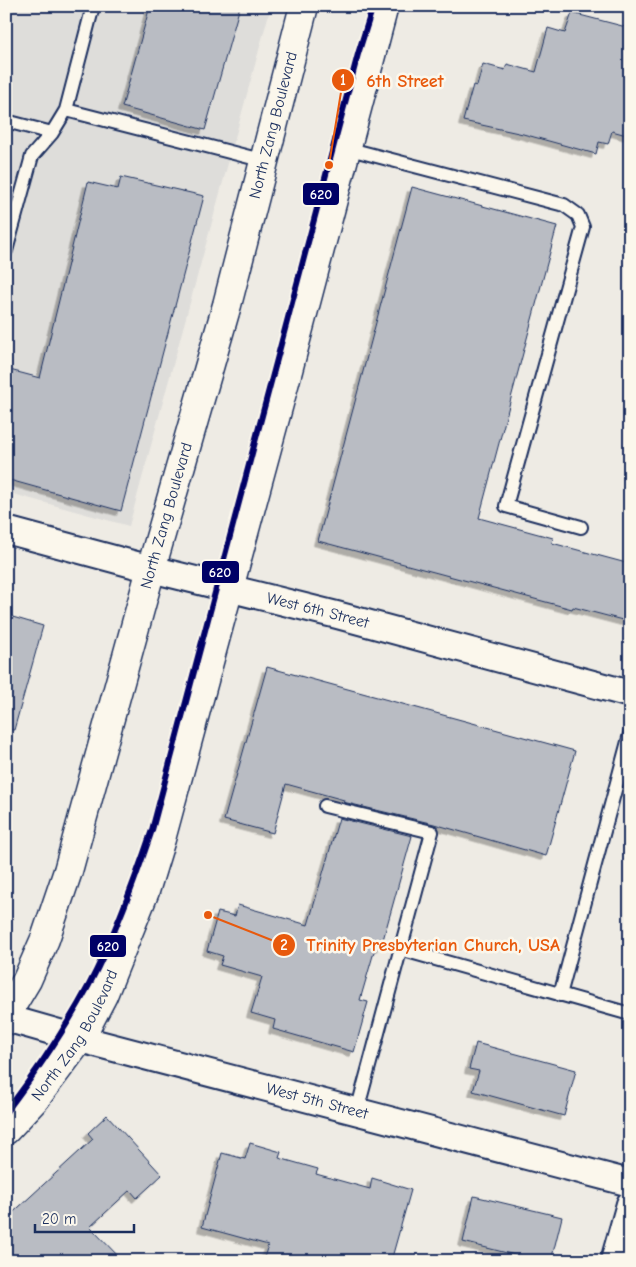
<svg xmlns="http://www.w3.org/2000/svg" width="636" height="1267" font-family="'Comic Neue',sans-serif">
	<defs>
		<filter id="shadow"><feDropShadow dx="-4.5" dy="4.5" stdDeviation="0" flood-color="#0004"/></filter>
	</defs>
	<rect width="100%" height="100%" fill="#eeebe4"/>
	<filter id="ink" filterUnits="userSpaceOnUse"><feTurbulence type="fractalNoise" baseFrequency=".02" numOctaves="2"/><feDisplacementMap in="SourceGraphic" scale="10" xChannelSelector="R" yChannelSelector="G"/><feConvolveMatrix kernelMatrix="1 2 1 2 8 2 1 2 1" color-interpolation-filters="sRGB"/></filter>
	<g filter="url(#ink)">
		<path fill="#deddda" d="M6,6H271L129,526L6,492Z"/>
		<path fill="#b9bcc3" stroke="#1b2f5e" filter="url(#shadow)" d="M150,6H240L205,130L122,107Z
			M572,13L630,28V136L612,131L608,144L599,142L596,154L523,134L463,121L473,85L477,86L483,64L505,70L507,64L536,72L548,28L565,33Z
			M121,177L204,196L121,511L6,479V369L40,378L88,182L118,189Z
			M412,187L557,226L479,518L553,538L552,543L630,564V622L573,607L572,609L318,541Z
			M6,615L43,626L14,730L6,729Z
			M267,667L575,751L546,856L434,824L343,802L344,800L286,784L273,833L224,820Z
			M339,818L412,836L381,947L376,945L360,1000L368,1002L354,1052L273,1029L275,1020L251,1013L262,977L220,965L223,956L207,951L218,912L235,916L238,905L308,925Z
			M476,1043L576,1070L564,1116L473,1091L479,1071L469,1069Z
			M107,1115L162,1175L137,1198L130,1190L90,1227L123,1261H6V1219L93,1139L88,1133Z
			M250,1143L281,1152L279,1158L318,1169L316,1174L370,1189L372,1178L411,1190L391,1261H263L268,1245L202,1227L222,1153L245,1159Z
			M474,1196L562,1217L551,1261H539L463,1242Z"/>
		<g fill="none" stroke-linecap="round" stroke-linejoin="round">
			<defs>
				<path id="service" d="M66,110L265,161
					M6,121L52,133
					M346,148L564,205L578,215L583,227L506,506L581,527
					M6,251L32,156L52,133L66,110L93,6
					M325,806L432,832L357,1111
					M400,949L630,1014
					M560,995L630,734"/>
				<g id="minor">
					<path id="s1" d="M6,530L151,569L337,615L630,694"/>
					<path id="s2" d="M6,1018L80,1039L630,1183"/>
					<path d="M614,1261L630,1204"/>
				</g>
				<g id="secondary">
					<path id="s3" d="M6,1015L27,980L45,939L68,871L151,569L227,305L304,6"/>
					<path id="s4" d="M6,1130L35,1099L80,1039L103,995L145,891L161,839L287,374L384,6"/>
				</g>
			</defs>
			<use href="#service" stroke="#1b2f5e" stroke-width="16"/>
			<use href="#minor" stroke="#1b2f5e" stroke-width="30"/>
			<use href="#secondary" stroke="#1b2f5e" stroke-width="31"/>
			<use href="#service" stroke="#fbf7ec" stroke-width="12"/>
			<use href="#minor" stroke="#fbf7ec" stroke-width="26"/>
			<use href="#secondary" stroke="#fbf7ec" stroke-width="28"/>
			<defs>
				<path id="tram-1" d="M6,1112C37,1071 65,1030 89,985C115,935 134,883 152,830L358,54L373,6"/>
			</defs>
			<use href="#tram-1" stroke="#fbf7ec" stroke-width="10"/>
			<use href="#tram-1" stroke="#006" stroke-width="6"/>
		</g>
	</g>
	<g text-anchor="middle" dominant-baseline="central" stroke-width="5" stroke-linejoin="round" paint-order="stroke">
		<g font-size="16" fill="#1b2f5e" stroke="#fbf7ec">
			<text stroke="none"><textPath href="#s3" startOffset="931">North Zang Boulevard</textPath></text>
			<text stroke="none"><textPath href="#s3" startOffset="526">North Zang Boulevard</textPath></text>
			<text stroke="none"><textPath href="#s1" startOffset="322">West 6th Street</textPath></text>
			<text stroke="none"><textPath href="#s4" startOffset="118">North Zang Boulevard</textPath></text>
			<text stroke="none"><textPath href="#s2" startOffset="322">West 5th Street</textPath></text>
		</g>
	</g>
	<path fill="none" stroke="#e8590c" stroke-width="2" d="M329 165L343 80M208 915L284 945"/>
	<g fill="#e8590c" stroke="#fbf7ec" stroke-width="2">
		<circle cx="329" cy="165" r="5"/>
		<circle cx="208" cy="915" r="5"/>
		<circle cx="343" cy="80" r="12"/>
		<circle cx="284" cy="945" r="12"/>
	</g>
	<g font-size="15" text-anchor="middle" font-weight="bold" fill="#fff">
		<text x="343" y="85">1</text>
		<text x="284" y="950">2</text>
	</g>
	<g font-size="18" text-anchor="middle" font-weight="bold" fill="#e8590c" stroke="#fbf7ec" stroke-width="5" stroke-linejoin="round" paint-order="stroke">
		<text x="405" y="87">6th Street</text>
		<text x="433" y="951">Trinity Presbyterian Church, USA</text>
	</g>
	<g stroke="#fbf7ec" stroke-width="2">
		<rect x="302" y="182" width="38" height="24" rx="5" fill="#006"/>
		<rect x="201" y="560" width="39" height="24" rx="5" fill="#006"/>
		<rect x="89" y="934" width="38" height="24" rx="5" fill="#006"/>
	</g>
	<g font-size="14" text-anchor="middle" font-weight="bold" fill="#fff">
		<text x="321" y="199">620</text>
		<text x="220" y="577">620</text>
		<text x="108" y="951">620</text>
	</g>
	<rect width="636" height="1267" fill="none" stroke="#fbf7ec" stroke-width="25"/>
	<rect x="12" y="12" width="611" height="1242" fill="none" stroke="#1b2f5e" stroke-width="2" filter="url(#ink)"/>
	<path d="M35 1224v8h99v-8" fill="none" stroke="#1b2f5e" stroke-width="2.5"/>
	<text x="42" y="1224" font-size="15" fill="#1b2f5e" stroke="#fbf7ec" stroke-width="4" paint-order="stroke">20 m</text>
</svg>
